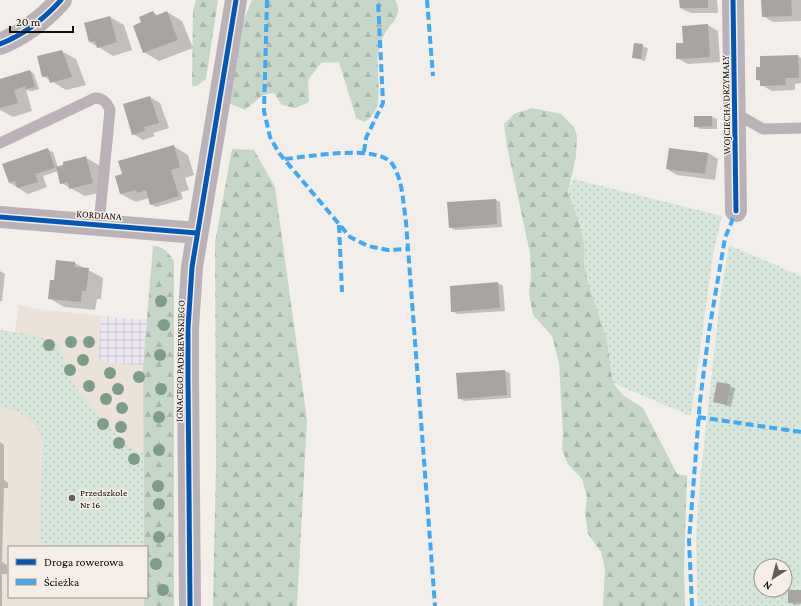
<svg xmlns="http://www.w3.org/2000/svg" width="801" height="606" font-family="'Crimson Pro',serif">
	<defs>
		<pattern id="industrial-grid" width="8" height="8" patternUnits="userSpaceOnUse"><rect width="8" height="8" fill="#ece7f1"/><path d="M0 4h8M4 0v8" fill="none" stroke="#c9c5cd"/></pattern>
		<pattern id="forest-firs" width="22" height="20" patternUnits="userSpaceOnUse"><rect width="22" height="20" fill="#c6d7ca"/><path d="M5 1l3.5 6h-7zM16 11l3.5 6h-7z" fill="#a9b7ac"/></pattern>
		<pattern id="park-dots" width="8" height="8" patternUnits="userSpaceOnUse"><rect width="8" height="8" fill="#d7e6da"/><path d="M2 2h.1M6 6h.1" fill="none" stroke="#b8c4ba" stroke-width="1.8" stroke-linecap="round"/></pattern>
	</defs>
	<rect width="100%" height="100%" fill="#f2eeea"/>
	<path fill="url(#industrial-grid)" d="M101,316L147,320L143,366L98,361Z"/>
	<path fill="#ebe3d9" d="M19,305L37,309L101,316L98,361L143,366L144,547H9V597H144V606H0V330L15,333Z"/>
	<path fill="url(#forest-firs)" d="M196,0H218L206,79L197,86H192L193,11Z
		M252,0H395C403,13 394,21 387,30C383,35 380,44 379,50C373,72 389,110 364,122L356,118L339,62L321,63L308,80L309,102L295,108L282,105L274,93L263,95L245,110L231,104L220,95L225,65Z
		M532,108L561,114L574,127L577,136L576,157L568,192L579,221L585,248L584,264L589,285L607,339L613,383L624,396L643,408L677,474L687,476L684,569L685,606H603L605,570L601,552L588,534L585,512L587,497L582,479L568,464L562,450L563,433L559,363L552,336L533,315L529,294L531,275L530,253L507,146L504,124L514,114Z
		M232,149L254,150L275,187L307,420L297,606H213L216,464L215,242Z
		M153,246C164,247 168,252 174,261V606H144V597H147V547H144L143,366Z"/>
	<path fill="url(#park-dots)" fill-rule="evenodd" d="M573,179L722,216L713,254L691,416L613,383L607,339L589,285L584,264L585,248L579,221L568,192Z
		M729,245L801,276V606H698L696,542L700,481L720,300ZM761,566H785V590H761Z
		M0,330C13,332 44,336 54,342C64,349 65,367 70,378C80,397 110,427 126,443L133,449L144,453V543H39L43,442C37,421 22,409 0,408Z"/>
	<path fill="#d7e6da" d="M51,542L119,543V547H51Z"/>
	<path fill="#0003" d="M680,0H717L718,13H691L680,8Z
		M762,0H801V21L773,22L763,16Z
		M153,12L159,16L167,12L182,21L193,48L159,61L144,52L143,23Z
		M110,17L124,25L132,50L113,56L90,42Z
		M708,25L718,31L720,62L688,64L677,58L684,44Z
		M635,44L648,48L645,61L633,57Z
		M61,51L76,59L86,85L66,90L43,76Z
		M798,56L801,58V83L795,84V90L772,91L761,85V82L757,79L761,68Z
		M30,71L34,74L39,89L32,91L26,90L32,111L13,117L0,110V80Z
		M150,97L160,103L169,128L153,133L155,136L143,140L133,134Z
		M712,117L717,119V129H700L695,126Z
		M173,146L188,155L194,175L185,178L189,190L181,192L183,199L156,207L151,204L149,198L136,202L121,194L123,175Z
		M670,149L708,153L718,159L715,180L677,175L667,169Z
		M48,150L53,152L58,167L85,157L100,166L108,191L85,196L61,183L58,171L43,176L47,187L28,194L10,183Z
		M496,200L500,202L502,227L455,230L450,227Z
		M57,261L75,263L103,278L101,299H97L95,310L64,307L49,298L55,282Z
		M0,271L5,274L2,301H0Z
		M498,283L503,286L505,311L457,314L452,311L451,287Z
		M505,371L510,373L511,398L464,401L459,398Z
		M718,383L735,388L731,407L714,401Z
		M0,442L4,445V480L8,483V488H4L2,562L7,565V574H2V606H0Z
		M801,591V604L794,605L789,602Z"/>
	<path fill="#a7a4a1" d="M679,0H708V8H680Z
		M761,0H791L792,16L762,17Z
		M153,11L155,16L167,11L178,40L143,53L133,26L141,22L139,17Z
		M110,16L117,42L97,48L95,41L89,42L84,23Z
		M708,24L710,57L676,59V43H683L682,26Z
		M634,43L643,44L641,59L632,58Z
		M62,50L72,77L50,83L48,76L42,77L37,56Z
		M798,55L799,78H785L786,85L760,86V80H756V67H760V56Z
		M30,70L35,87L26,89L25,86L14,90L18,103L0,108V79Z
		M150,96L159,123L144,127L145,131L132,135L123,104Z
		M694,116H712V126L694,127Z
		M174,145L180,167L171,170L179,196L150,205L146,190L137,193L136,190L120,194L115,176L122,174L118,161Z
		M48,148L55,168L35,174L38,182L17,188L15,181L9,183L2,164Z
		M669,148L708,153L705,174L666,169Z
		M87,156L86,157L93,183L69,189L68,182L60,184L56,167L63,165V162Z
		M496,199L497,224L449,228L447,202Z
		M56,260L75,262V267L89,268L86,291H82L81,302L48,299L50,280H54Z
		M498,282L500,308L451,312L450,286Z
		M505,370L507,395L458,399L456,373Z
		M717,382L730,384L727,405L713,402Z
		M788,590H801V602L788,603Z"/>
	<g fill="none" stroke-linecap="round" stroke-linejoin="round">
		<path stroke="#bbb2b8" stroke-width="11" d="M735,113L763,129L801,128
			M0,143L95,98C104,98 107,103 110,110L99,224"/>
		<path stroke="#bbb2b8" stroke-width="22" d="M733,0L736,211
			M0,44C23,35 44,19 61,0
			M0,217L197,233"/>
		<path stroke="#bbb2b8" stroke-width="22" d="M190,606L188,378V328L192,267L236,0"/>
		<path stroke="#3fa9f5" stroke-width="4" stroke-dasharray="8 4" stroke-linecap="butt" d="M267,0L264,111L270,137L279,153L350,237L368,246L388,250L407,249
			M427,0L433,76
			M364,152L366,138L383,103L378,0
			M285,159C307,157 380,143 393,165C403,182 403,202 406,222L435,606
			M339,225L342,292
			M698,417L801,432
			M692,606L689,541L700,401L709,331L725,238L736,211"/>
		<defs>
			<path id="cycleway" d="M733,0L736,211
				M0,44C23,35 44,19 61,0
				M0,217L197,233
				M190,606L188,378V328L192,267L236,0"/>
		</defs>
		<use href="#cycleway" stroke="#f5eee6" stroke-width="8"/>
		<use href="#cycleway" stroke="#0057b8" stroke-width="5"/>
	</g>
	<g fill="#7d9c8a">
		<circle cx="161" cy="301" r="6"/>
		<circle cx="164" cy="325" r="6"/>
		<circle cx="71" cy="342" r="6"/>
		<circle cx="89" cy="342" r="6"/>
		<circle cx="49" cy="345" r="6"/>
		<circle cx="160" cy="355" r="6"/>
		<circle cx="83" cy="360" r="6"/>
		<circle cx="70" cy="370" r="6"/>
		<circle cx="110" cy="373" r="6"/>
		<circle cx="139" cy="377" r="6"/>
		<circle cx="89" cy="386" r="6"/>
		<circle cx="118" cy="389" r="6"/>
		<circle cx="161" cy="389" r="6"/>
		<circle cx="106" cy="399" r="6"/>
		<circle cx="122" cy="408" r="6"/>
		<circle cx="159" cy="417" r="6"/>
		<circle cx="103" cy="424" r="6"/>
		<circle cx="121" cy="427" r="6"/>
		<circle cx="119" cy="443" r="6"/>
		<circle cx="159" cy="450" r="6"/>
		<circle cx="134" cy="459" r="6"/>
		<circle cx="158" cy="486" r="6"/>
		<circle cx="159" cy="504" r="6"/>
		<circle cx="159" cy="537" r="6"/>
		<circle cx="156" cy="564" r="6"/>
		<circle cx="163" cy="590" r="6"/>
	</g>
	<circle fill="#605d5a" stroke="#f5eee6" stroke-width="1.5" cx="72" cy="498" r="4"/>
	<g text-anchor="middle" dominant-baseline="central" stroke-width="3" stroke-linejoin="round" paint-order="stroke">
		<g font-size="10" fill="#110f0d" stroke="#f5eee6">
			<text transform="translate(726 105) rotate(-91)">WOJCIECHA DRZYMAŁY</text>
			<text transform="translate(99 215) rotate(4)">KORDIANA</text>
			<text transform="translate(180 361) rotate(-89)">IGNACEGO PADEREWSKIEGO</text>
		</g>
		<g font-size="10" fill="#110f0d" stroke="#f5eee6" text-anchor="start">
			<text x="80" y="492">Przedszkole<tspan x="80" dy="12">Nr 16</tspan></text>
		</g>
	</g>
	<rect x="8" y="546" width="140" height="52" fill="#f5eee6" stroke="#9a958f"/>
	<rect x="16" y="559" width="20" height="6" fill="#0057b8" stroke="#9a958f"/>
	<text x="44" y="566" font-size="12" fill="#110f0d">Droga rowerowa</text>
	<rect x="16" y="579" width="20" height="6" fill="#3fa9f5" stroke="#9a958f"/>
	<text x="44" y="586" font-size="12" fill="#110f0d">Ścieżka</text>
	<g transform="translate(773 578) rotate(216)"><circle r="19" fill="#f5eee6" stroke="#9a958f"/>
	<path d="M0-3L7 15L0 10L-7 15Z" fill="#605d5a"/>
	<text y="-6" font-size="11" font-weight="bold" text-anchor="middle" fill="#110f0d">N</text>
	</g>
	<path d="M10 26v6h63v-6" fill="none" stroke="#110f0d" stroke-width="2"/>
	<text x="16" y="26" font-size="12" fill="#110f0d" stroke="#f5eee6" stroke-width="3" paint-order="stroke">20 m</text>
</svg>
